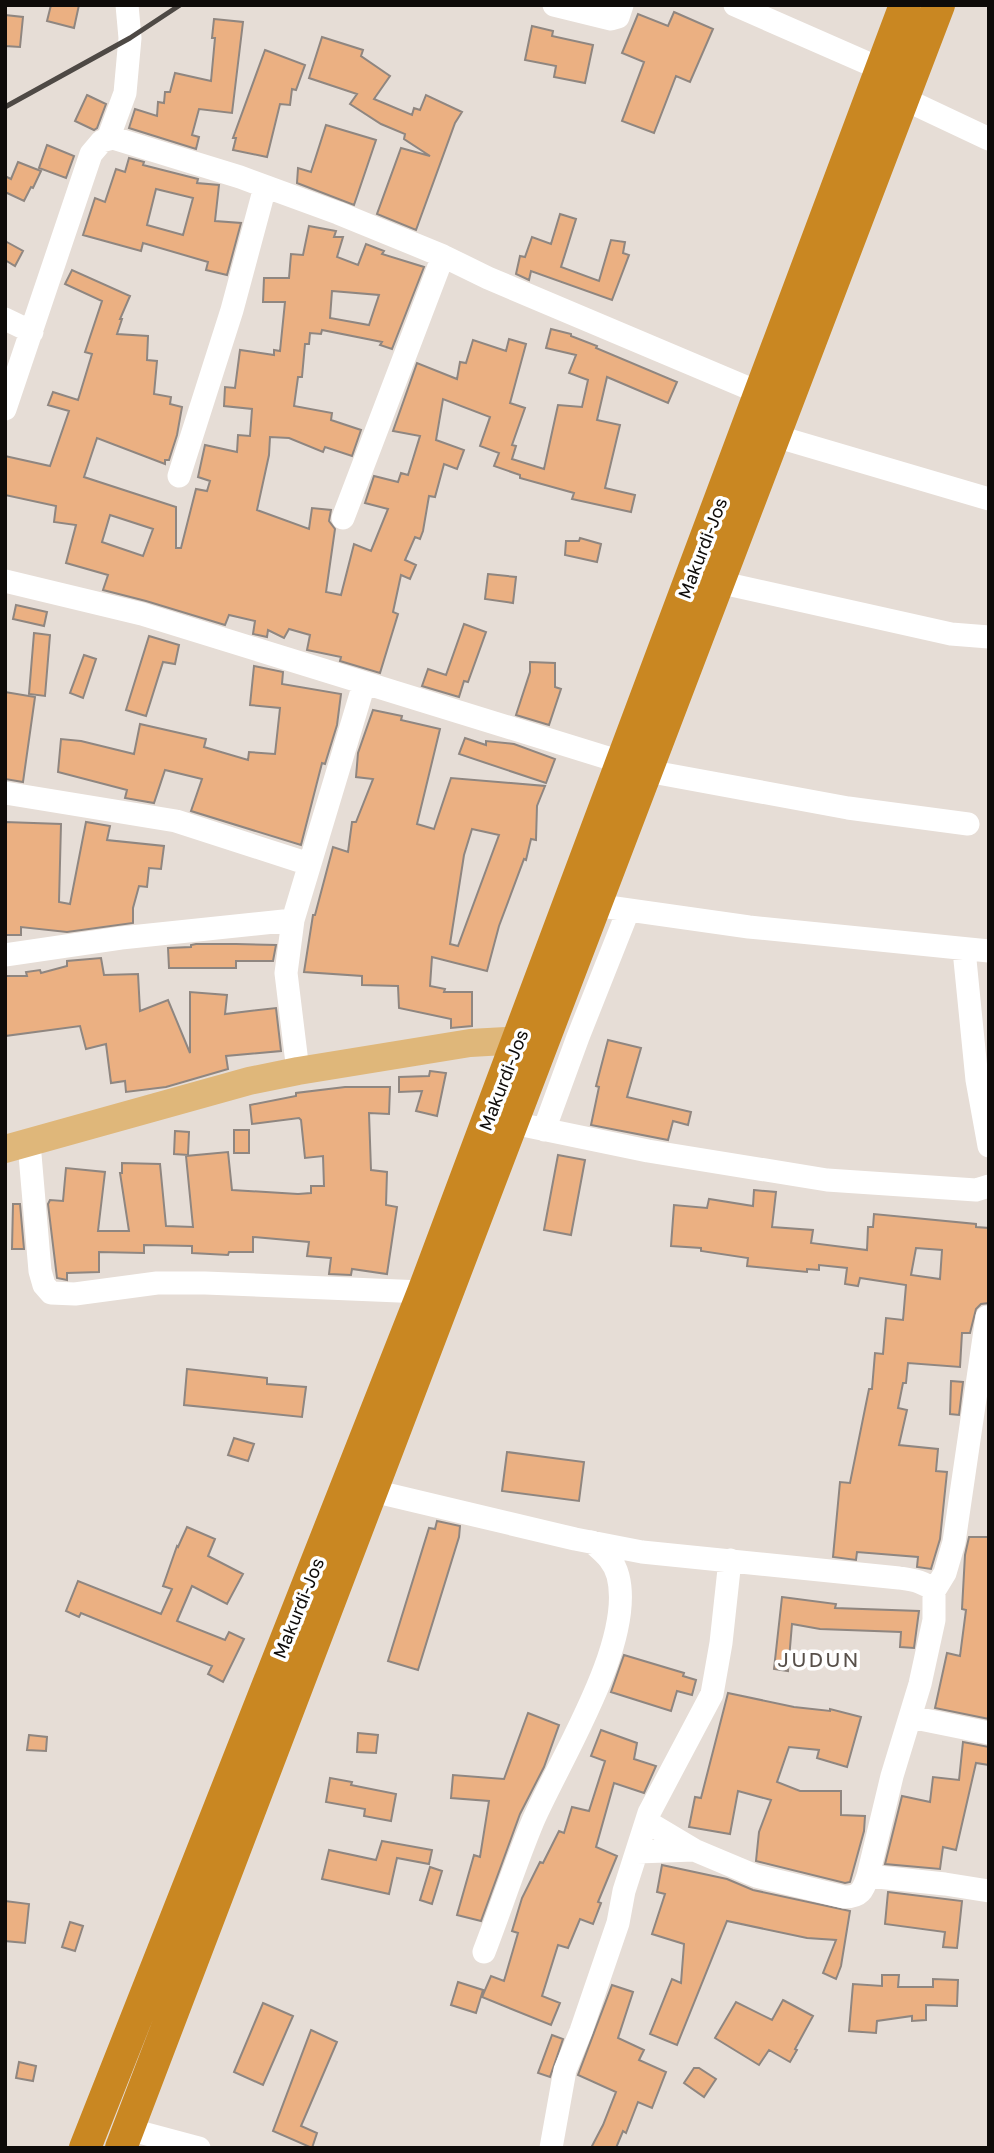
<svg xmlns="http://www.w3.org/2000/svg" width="994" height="2153" font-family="'Golos Text',sans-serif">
	<rect width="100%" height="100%" fill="#e6ddd6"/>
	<path fill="#ebb082" stroke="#8f8680" stroke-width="2" fill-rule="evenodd" d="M51,5H79L74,28L47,21Z
		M674,12L713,29L690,82L676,76L654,133L622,121L644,62L622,53L638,14L668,26Z
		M5,15L23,17L20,47L5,46Z
		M214,19L243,22L232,113L199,109L192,135L199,137L196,149L129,128L135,109L157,116L158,102L164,103L165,92H170L175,73L211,81L215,38H212Z
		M532,26L553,31L552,36L593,45L585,83L554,77L556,66L525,60Z
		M322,37L363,50L361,56L390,76L374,99L412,115L414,108L420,110L426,95L462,112L455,123L416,230L377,214L401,148L430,156L404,139L405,134L381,124L350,104L357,94L309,78Z
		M265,50L305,65L296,90L292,89L290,105L280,104L267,157L233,150L236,138H233Z
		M87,95L106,104L97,128L94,130L75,121Z
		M326,125L376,140L354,205L297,183L298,168L311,172Z
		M47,145L74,156L66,178L39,168Z
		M129,158L144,162L143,165L198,179L197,183L219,185L215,221L241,223L227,275L206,270L208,262L143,243L141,251L83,235L95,198L105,202L116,169L125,172ZM156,189L193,198L183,235L147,225Z
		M18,162L41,171L33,188L31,187L24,201L5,192V176L11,179Z
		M560,214L576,219L561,267L599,281L611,240L625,242L623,253L629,255L612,300L531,271L529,280L516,274L520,256L525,257L532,237L551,244Z
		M309,226L336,231L334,237H343L337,257L358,265L366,244L384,251L382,254L424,267L392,349L380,345L382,342L322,330L321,334L310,333L309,344H305L302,377H298L294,406L332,413L331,420L361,430L352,456L325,447L323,452L289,438L270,437L269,455L257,510L309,529L312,508L331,510L329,521L335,529L326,592L341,595L354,544L371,551L388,509L365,503L374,476L398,482L401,473L408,475L420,436L393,431L417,363L457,379L460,362L466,363L473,340L506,351L509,339L526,344L510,403L525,408L512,445L516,446L512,459L544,469L558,405L582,407L588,380L569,373L576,355L546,348L551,329L571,334V336L597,346L596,348L677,382L668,403L607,377L597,420L620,425L605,488L635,495L631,512L572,499L574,493L520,478V475L494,466L499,453L480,446L490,417L443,399L436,440L464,450L457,469L444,464L435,497L429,496L423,531L420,539L415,537L405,560L416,565L410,579L401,575L393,612L398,614L380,673L340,661L341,657L307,650L310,635L289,629L284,638L268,630L267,637L258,635L253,634L255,621L229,615L225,625L146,601L103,590L108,575L66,563L76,525L54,522L56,506L5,495V456L50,466L69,411L48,405L53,392L78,400L92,354L85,352L102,301L65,284L72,270L130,296L120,319H122L117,334L148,336L147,360L157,361L154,394L171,397L170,404L182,407L177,435L169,460H165V464L97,438L84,477L176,507V548H181L196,489L207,491L210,481L198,477L205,445L237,452L238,435L250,436L252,409L224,406L225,387L235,388L240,350L274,355V350L280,351L285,302H263L264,278H289L291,254L303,255ZM332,291L379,295L369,325L330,318ZM110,515L153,529L143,556L102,542Z
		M5,241L23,251L15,266L5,260Z
		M580,538L601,544L597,562L565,555L566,541H579Z
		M488,574L516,577L513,603L485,599Z
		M16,605L47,612L44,626L13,619Z
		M464,624L486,632L468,682L464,681L459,697L422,686L428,669L446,675Z
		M34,633L50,635L45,696L29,694Z
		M149,636L179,645L175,664L163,662L146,716L126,710Z
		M84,655L96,659L83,698L70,693Z
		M530,662L555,663V687L561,689L549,725L516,715L530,672Z
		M254,666L283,672L282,684L341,694L337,725L325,764L322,763L301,845L191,811L202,779L165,770L154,803L125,798L127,790L58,772L61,739L81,741L134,754L140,724L206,739L204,747L248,760L249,752L275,754L280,708L250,705Z
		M5,692L35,697L23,782L5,779Z
		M373,710L402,716L401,720L440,729L417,824L434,829L451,778L545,786L537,806L536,840L531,839L526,860L524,859L499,926L487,971L432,957L430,986L445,989L444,992H472V1026L451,1028V1019L399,1008L398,986L362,985V976L304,972L313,915H315L333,847L348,852L352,822H356L373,779L356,777L358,753ZM472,829L499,835L458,946L450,944L464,855Z
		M465,738L486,745V741L514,744L555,759L546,783L459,754Z
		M5,822L61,824L59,902L70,904L86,822L110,826L107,840L164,846L161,869L149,868L147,887L139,886L133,908V923L67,932L21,927V935H5Z
		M196,944H236L276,945L273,961H236V968H169L168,948L191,947V945Z
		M101,958L104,975L138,974L140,1011L168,1000L190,1053V992L227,995L225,1014L276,1008L281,1051L226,1056L228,1069L166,1087L126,1092L125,1081L111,1083L106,1044L86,1049L80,1026L5,1036V976H27L26,972L40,970L41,973L67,966V961Z
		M608,1040L641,1048L627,1097L691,1112L688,1125L673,1121L668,1140L591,1125L599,1087L596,1086Z
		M430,1071L446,1073L437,1116L416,1111L422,1091L399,1092V1077L429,1076Z
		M345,1087H390L389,1114L369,1113L371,1170L387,1172L386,1205L397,1207L387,1274L352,1269L351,1275L329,1274L331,1258L307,1256L309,1242L253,1237V1252H229L228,1255L192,1253V1246L144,1245V1253L99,1252V1272L67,1273V1280L57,1278L48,1204L50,1200L63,1201L66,1168L105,1172L98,1231H129L120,1173H122V1163L160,1164L166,1226L193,1227L186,1156L228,1152L232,1190L298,1194L311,1193V1186H324L323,1156L305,1158L301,1120L299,1118L252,1124L250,1105L296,1096V1093Z
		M234,1130H249V1153H234Z
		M175,1131L189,1132L188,1155L174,1154Z
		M558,1155L585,1160L571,1235L544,1230Z
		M754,1190L776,1192L772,1227L813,1230L811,1243L867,1250L868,1227H873L874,1214L976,1224V1227L989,1228V1303L981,1304L976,1309L970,1333H962L960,1367L908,1363L906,1383H903L898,1408L907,1410L899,1445L938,1449L936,1471L947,1472L940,1539L931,1569L917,1567L918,1557L857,1552L856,1560L833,1557L840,1482L850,1483L869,1389H872L875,1353L883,1354L886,1318L903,1320L906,1285L860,1278L858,1286L845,1284L847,1268L819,1265V1270L807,1269V1272L747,1266L748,1258L701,1251V1248L671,1246L674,1205L707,1208L709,1199L753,1206ZM916,1248L942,1250L940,1279L911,1275Z
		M13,1204H20L24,1249H12Z
		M187,1369L267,1378V1384L306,1387L302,1417L184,1405Z
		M951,1381L963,1382L959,1415L950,1414Z
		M234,1438L254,1444L248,1461L228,1455Z
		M507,1452L584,1462L579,1501L502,1491Z
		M437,1521L460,1526L459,1537L418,1670L388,1661L429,1528L435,1529Z
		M187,1527L215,1539L208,1556L243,1574L227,1604L192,1586L177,1621L225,1640L229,1632L244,1639L223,1682L208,1674L212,1666L81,1613L79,1617L66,1611L78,1581L161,1614L172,1589L163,1586L177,1546L178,1547Z
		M969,1537H989V1719L935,1708L947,1653L960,1656L966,1610L962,1609L965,1555Z
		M782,1597L836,1604L835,1608L919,1611L914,1648L900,1647L901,1632L820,1629L792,1624L788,1671L774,1669Z
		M624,1655L684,1673L683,1676L696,1680L692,1695L677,1691L671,1711L611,1692Z
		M728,1693L794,1707L830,1711V1709L861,1717L847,1767L817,1758L819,1750L789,1747L777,1782L800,1791H841V1815L865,1816L864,1831L850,1882L845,1883L756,1861L759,1832L771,1800L738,1791L730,1834L689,1827L695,1797L701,1798Z
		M528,1713L559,1725L544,1767L520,1814L481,1921L457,1915L474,1855L480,1857L489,1801L451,1798L453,1775L504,1779Z
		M601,1730L637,1743L634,1759L656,1766L644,1793L614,1783L596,1847L617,1856L598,1902L601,1903L593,1924L580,1919L568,1948L558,1945L542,1996L560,2003L551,2025L482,1997L491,1976L504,1981L518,1933L512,1931L522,1898L540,1862L543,1863L559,1831L564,1833L572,1807L589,1811L605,1761L591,1756Z
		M358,1733L378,1735L376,1753L357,1752Z
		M29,1735L47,1737L46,1751L27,1750Z
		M963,1742L989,1747V1765L976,1763L956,1850L943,1847L940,1869L885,1864L902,1796L930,1802L933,1777L959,1780Z
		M330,1778L352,1782L351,1785L396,1794L391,1821L364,1816L365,1809L326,1802Z
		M382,1841L432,1850L429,1864L397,1858L389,1894L322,1879L329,1850L376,1860Z
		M662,1865L727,1879L753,1890L850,1911L841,1966L836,1979L823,1973L836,1940L807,1938L727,1921L677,2045L650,2034L672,1979L681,1983L684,1944L652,1934L665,1894L657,1892Z
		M430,1867L442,1871L432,1904L420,1900Z
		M888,1892L962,1901L957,1948L943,1947L945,1932L885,1924Z
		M5,1901L29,1904L25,1943L5,1941Z
		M70,1922L83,1926L75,1951L62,1947Z
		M882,1975H899L898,1987H933V1979L958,1980L957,2006L926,2005V2020L912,2021V2016L877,2021L876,2033L849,2031L853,1984L882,1986Z
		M458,1982L483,1990L476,2013L451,2005Z
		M612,1985L633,1992L618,2038L644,2050L639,2060L666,2072L652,2108L638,2102L626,2133L623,2131L616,2148H591L603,2125L616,2092L578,2075Z
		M783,2000L813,2016L795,2049L797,2050L790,2062L769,2050L759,2065L715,2038L736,2002L772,2020Z
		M263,2003L293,2016L263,2085L234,2072Z
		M311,2030L337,2042L301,2126L317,2133L312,2148L273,2131Z
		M552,2035L563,2039L550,2077L538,2073Z
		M19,2062L36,2066L33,2081L16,2078Z
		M694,2068H699L716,2079L704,2097L684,2083Z"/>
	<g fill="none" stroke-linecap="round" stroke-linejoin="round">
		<path stroke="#fff" stroke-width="23" d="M554,5L611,19L618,17L622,5
			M735,5L881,69
			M902,98L989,139
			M108,139L125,93L130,38L127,5
			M5,319L32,332
			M5,409L91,154L102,141L113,138L240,177L338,213L443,256L488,278L760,393
			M775,436L989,499
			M179,476L232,310L265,187
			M343,518L443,256
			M5,581L142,614L621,762
			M718,582L951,634L989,637
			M647,771L848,808L968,824
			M5,793L176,821L309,864
			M594,905L749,927L989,951
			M964,950L977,1080L989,1146
			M5,955L121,938L293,920
			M298,1071L286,973L293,920L364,684
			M513,1123L648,1151L827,1180L976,1190L989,1186
			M544,1130L578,1037L628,911
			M29,1143L40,1271L44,1285L51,1293L75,1294L157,1283H205L423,1292
			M373,1491L575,1539L642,1552L899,1578C912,1580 924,1581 934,1591
			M910,1717L989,1733
			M647,1822L694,1850L756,1876L844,1897C860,1897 863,1891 868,1876L892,1776L920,1684L934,1620V1591L945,1573L954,1542L987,1317
			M637,1852L694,1850
			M868,1876L945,1884L989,1891
			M484,1952C501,1908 515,1864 533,1821C560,1759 635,1642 618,1576C614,1560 603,1552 592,1542
			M128,2129L199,2148
			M551,2148L565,2070L581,2031L618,1923L624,1891L649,1813L712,1694L721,1643L730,1560"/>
		<path stroke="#dfb77a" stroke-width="28" d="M5,1149L249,1081L298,1071L470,1043L539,1039"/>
		<path stroke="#c98722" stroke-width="32" d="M85,2148L423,1292L905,5
			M121,2148L939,5"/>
		<path stroke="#4e4945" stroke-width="5" d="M5,107L130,38L180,5"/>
	</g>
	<g text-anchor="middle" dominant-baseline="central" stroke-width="7" stroke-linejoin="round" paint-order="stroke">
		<g font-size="18" fill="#0e0b09" stroke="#fff">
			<text transform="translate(702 548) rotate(-69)">Makurdi-Jos</text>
			<text transform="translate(503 1080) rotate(-69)">Makurdi-Jos</text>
			<text transform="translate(298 1608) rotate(-68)">Makurdi-Jos</text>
		</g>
		<g font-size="21" letter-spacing="2" fill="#58504a" stroke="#fff">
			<text x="819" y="1659">JUDUN</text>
		</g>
	</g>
	<rect width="994" height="2153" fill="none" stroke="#0e0b09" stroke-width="14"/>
</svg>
